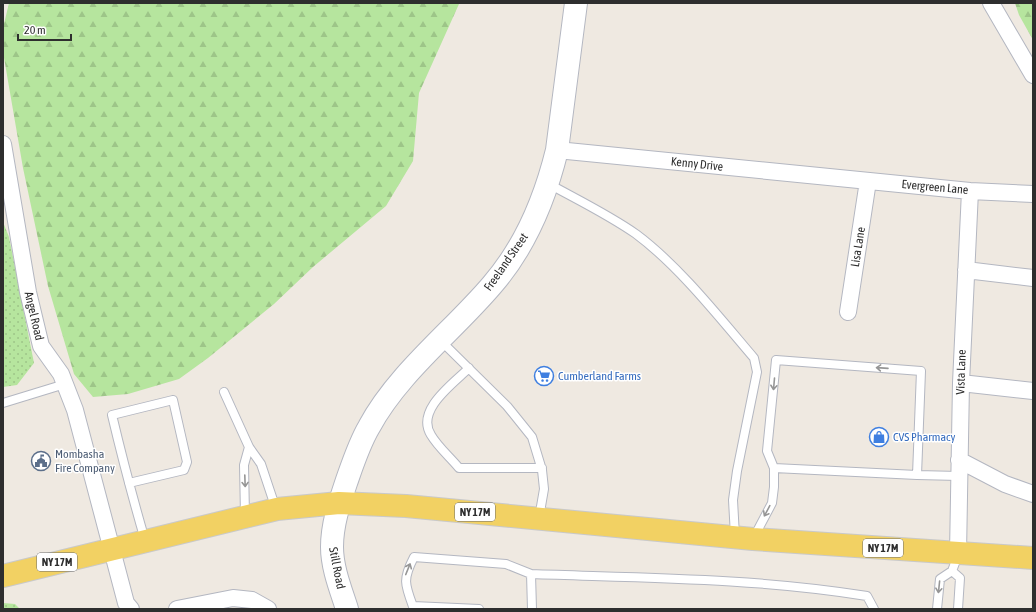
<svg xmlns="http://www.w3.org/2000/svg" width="1036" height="612" font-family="'Asap Condensed',sans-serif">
	<defs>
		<pattern id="grass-dots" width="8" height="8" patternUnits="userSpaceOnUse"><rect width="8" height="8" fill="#b6e59e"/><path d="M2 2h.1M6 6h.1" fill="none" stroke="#9dc588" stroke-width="1.8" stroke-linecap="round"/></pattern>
		<pattern id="forest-firs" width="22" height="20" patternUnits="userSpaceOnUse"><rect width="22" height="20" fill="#b6e59e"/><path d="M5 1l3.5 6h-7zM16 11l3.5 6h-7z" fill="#9dc588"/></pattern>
	</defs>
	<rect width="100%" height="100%" fill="#efe9e1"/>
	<path fill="url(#grass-dots)" d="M3,222L9,237L34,363L17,385L3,387Z
		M3,603L15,604L20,609H3Z"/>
	<path fill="url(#forest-firs)" d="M9,3H459V4L419,93L413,161L386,206L313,267L274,304L208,358L179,379L128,394L93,397L74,374L48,286L23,168L3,52V28Z
		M1015,3H1033V40L1019,15Z"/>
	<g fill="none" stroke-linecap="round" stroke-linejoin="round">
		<defs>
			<path id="service" d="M549,184C578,200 609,215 636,234C679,266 719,317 754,358L757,372L737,471L733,500L735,536
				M440,340L507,406L532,437L542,470L544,489L539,518
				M469,368C454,383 415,410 431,435C438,447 450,457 459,468H542
				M224,392L249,447L261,464L276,509
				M3,403L65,384
				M774,468L917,475
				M129,483L184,470L187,462L173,400L112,415C122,457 133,499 145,540
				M245,515L244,465L249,447
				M754,537L772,503L774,487V468L767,451L776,360L921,371L917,475L959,476
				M952,571L960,578L958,609
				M413,606L479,609
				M414,609C405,585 402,580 414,557L506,564L531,574
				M532,609L531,574C643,578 757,578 867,596L874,609
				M937,609L940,579L952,571L958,555"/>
			<path id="minor" d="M991,3L1033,75
				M3,144L28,292L41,346L61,374L75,410L126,603L131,609
				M557,150L970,191L1033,194
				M966,270L1033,278
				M848,312L868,181
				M961,383L1033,391
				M959,460L1005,484L1033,494
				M958,554L961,383L970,191
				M177,609L233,598L252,600L268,609"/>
			<path id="secondary" d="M347,609C341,590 332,568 332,547C332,525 339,504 346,483C353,463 359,444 369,427C398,373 453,331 492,285C525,247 545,199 557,150L576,3"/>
			<path id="primary" d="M3,576L277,509L339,503L406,506L753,539L1033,558"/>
		</defs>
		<use href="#service" stroke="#b4b7c1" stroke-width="10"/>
		<use href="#minor" stroke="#b4b7c1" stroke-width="18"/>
		<use href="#secondary" stroke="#b4b7c1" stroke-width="24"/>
		<use href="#primary" stroke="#c9c9c9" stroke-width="24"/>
		<use href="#service" stroke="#fff" stroke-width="8"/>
		<use href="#minor" stroke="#fff" stroke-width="16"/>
		<use href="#secondary" stroke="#fff" stroke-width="22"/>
		<use href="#primary" stroke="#f2d163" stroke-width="22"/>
	</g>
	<defs><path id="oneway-shaft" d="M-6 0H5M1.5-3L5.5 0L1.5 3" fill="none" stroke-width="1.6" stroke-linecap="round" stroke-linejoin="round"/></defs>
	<g stroke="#969696">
		<use href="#oneway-shaft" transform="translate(882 368) rotate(-176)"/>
		<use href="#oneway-shaft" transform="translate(774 384) rotate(95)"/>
		<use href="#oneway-shaft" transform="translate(245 481) rotate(88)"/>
		<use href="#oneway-shaft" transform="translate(767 511) rotate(118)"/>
		<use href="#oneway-shaft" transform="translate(408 569) rotate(-68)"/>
		<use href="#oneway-shaft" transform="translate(939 587) rotate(96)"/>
	</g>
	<defs>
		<symbol id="supermarket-ring" viewBox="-11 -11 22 22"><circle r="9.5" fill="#fff" stroke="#3f7fe0" stroke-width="1.5"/><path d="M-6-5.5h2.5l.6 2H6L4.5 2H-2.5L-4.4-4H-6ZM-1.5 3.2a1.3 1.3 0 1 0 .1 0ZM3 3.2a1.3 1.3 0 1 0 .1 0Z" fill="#3f7fe0"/></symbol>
		<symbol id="shop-ring" viewBox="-11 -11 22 22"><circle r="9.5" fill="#fff" stroke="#3f7fe0" stroke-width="1.5"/><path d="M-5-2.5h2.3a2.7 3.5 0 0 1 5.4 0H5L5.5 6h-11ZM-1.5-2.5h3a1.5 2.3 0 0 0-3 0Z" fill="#3f7fe0"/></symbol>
		<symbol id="civic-ring" viewBox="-11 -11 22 22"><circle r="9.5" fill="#fff" stroke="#5c6f8a" stroke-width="1.5"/><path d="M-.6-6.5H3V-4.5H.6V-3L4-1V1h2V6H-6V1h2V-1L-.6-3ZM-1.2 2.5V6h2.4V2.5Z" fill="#5c6f8a"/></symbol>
	</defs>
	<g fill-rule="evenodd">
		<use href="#supermarket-ring" x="533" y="365" width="22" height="22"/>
		<use href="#shop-ring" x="868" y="426" width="22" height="22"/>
		<use href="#civic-ring" x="30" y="450" width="22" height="22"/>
	</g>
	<g text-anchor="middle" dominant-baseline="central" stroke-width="3" stroke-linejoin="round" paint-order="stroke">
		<g fill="#fff" stroke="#6d6d6d" stroke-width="1">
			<rect x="455" y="503" width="40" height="18" rx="3"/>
			<rect x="863" y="539" width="40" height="18" rx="3"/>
			<rect x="37" y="553" width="40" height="18" rx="3"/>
		</g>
		<g font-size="11" font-weight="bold" fill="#2e2e2e">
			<text x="475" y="512">NY 17M</text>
			<text x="883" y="548">NY 17M</text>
			<text x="57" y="562">NY 17M</text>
		</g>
		<g font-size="12" fill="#2e2e2e" stroke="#fff">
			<text transform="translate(697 164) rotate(6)">Kenny Drive</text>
			<text transform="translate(935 187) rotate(5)">Evergreen Lane</text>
			<text transform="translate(858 247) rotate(-81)">Lisa Lane</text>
			<text transform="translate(506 262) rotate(-55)">Freeland Street</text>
			<text transform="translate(34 316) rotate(77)">Angel Road</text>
			<text transform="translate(961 372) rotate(-88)">Vista Lane</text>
			<text transform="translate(337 568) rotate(79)">Still Road</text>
		</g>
		<g font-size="12" fill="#366cbe" stroke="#fff" text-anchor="start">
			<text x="558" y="376">Cumberland Farms</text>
			<text x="893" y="437">CVS Pharmacy</text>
		</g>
		<g font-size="12" fill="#4e5e75" stroke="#fff" text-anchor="start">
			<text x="55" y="454">Mombasha<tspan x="55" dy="14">Fire Company</tspan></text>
		</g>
	</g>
	<rect width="1036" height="612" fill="none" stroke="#2e2e2e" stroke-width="8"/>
	<path d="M18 34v6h53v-6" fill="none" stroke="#2e2e2e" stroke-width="2"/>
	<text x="24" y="34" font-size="12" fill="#2e2e2e" stroke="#ffffff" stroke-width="3" paint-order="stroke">20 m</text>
</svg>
